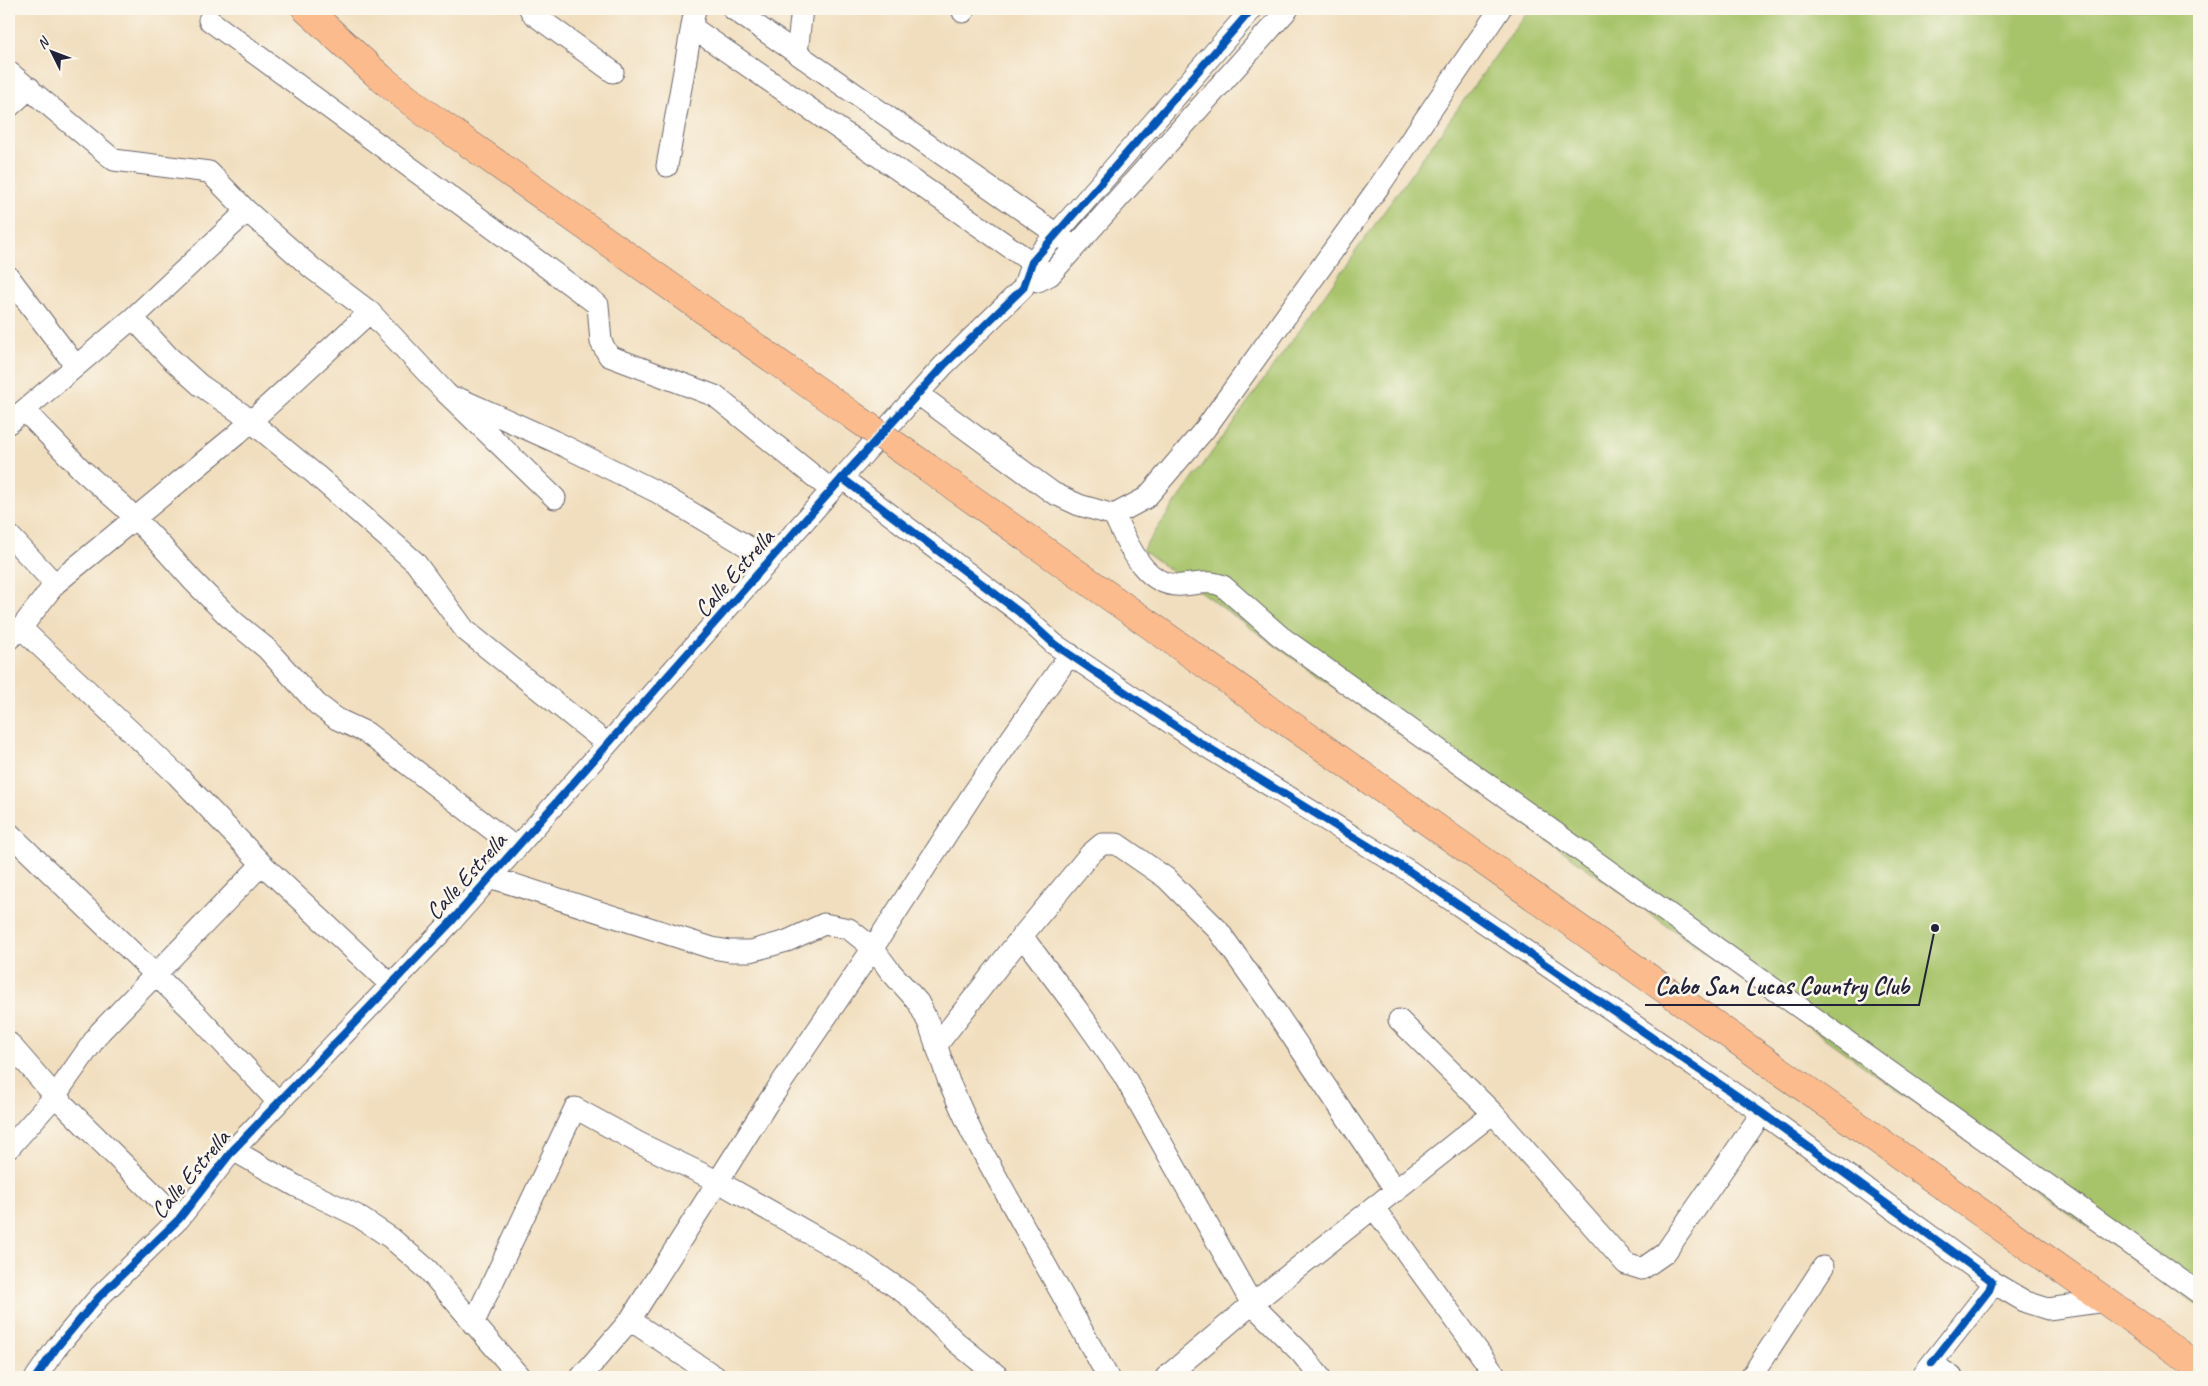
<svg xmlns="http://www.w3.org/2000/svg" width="2208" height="1386" font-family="Caveat,sans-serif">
	<rect width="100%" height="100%" fill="#fbf7ec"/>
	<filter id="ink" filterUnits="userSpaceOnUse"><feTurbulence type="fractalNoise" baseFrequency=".02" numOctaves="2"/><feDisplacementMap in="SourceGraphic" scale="10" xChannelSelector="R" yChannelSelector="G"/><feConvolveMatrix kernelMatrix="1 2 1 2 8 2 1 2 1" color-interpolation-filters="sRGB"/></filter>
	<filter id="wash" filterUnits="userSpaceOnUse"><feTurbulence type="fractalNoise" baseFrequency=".0096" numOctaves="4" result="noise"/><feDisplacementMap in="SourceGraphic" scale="20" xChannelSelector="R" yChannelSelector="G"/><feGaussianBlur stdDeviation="1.12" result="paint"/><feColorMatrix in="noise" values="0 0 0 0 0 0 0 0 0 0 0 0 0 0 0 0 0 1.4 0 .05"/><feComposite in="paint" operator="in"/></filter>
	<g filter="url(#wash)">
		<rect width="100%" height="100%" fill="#f1debe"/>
		<path fill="#a7c46b" stroke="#647353" d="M1529,9H2199V1306L1142,550Z"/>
	</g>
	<g filter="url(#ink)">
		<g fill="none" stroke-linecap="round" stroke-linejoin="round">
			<defs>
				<path id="minor" d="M530,9L533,14L613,72
					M733,9L1075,247
					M963,12L965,9
					M209,20L598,305L601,342L609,356L715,396L831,490
					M693,28L1050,275
					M797,53L802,9
					M9,72L114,160L209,172L247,211
					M9,107L30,88
					M667,166L695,9
					M9,277L75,365
					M1038,281L1050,275L1288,9
					M133,318L169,357L200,385L242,414L316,475L415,562L465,630L607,744
					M918,394L1053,493L1079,505L1114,515L1146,498L1205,429L1380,185L1500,9
					M460,399L556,442L657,492L770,560
					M25,411L82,470L123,506L158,542L193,581L233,621L266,648L317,704L337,719L367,733L516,848
					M9,423L133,318L247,211L313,269L370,312L445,392L555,498
					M842,478L1019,612L1054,644L1196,740L1409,871L1762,1113L1988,1278L1992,1282L1989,1290L1932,1363
					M1114,515C1127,542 1144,588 1182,585C1196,584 1210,580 1223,586L1280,636L2199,1293
					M9,535L55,584
					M21,628L177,775L262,864L391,985
					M9,639L21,628L55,584L236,435L370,312
					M9,833L194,1012L278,1102
					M490,877L712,948L730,951H751L787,941L824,924L849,929L873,948L890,971L918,1002L929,1024L949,1082L972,1133L1108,1377
					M1022,936L1077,1009L1124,1076L1252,1304L1301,1353L1320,1377
					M1399,1020L1493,1113L1626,1264L1642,1269L1665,1253L1762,1113
					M9,1043L55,1096L179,1219
					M936,1046L1022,936L1090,854L1102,844H1117L1166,878L1218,930L1267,999L1396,1191
					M9,1148L55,1096L100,1032L262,864
					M233,1150L296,1186L356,1215L391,1238L428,1270L520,1377
					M1374,1208L1497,1377
					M1992,1282L2026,1302L2048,1309L2105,1301
					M630,1320L716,1377
					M473,1324L575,1108L639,1143L717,1181L860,1262L909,1296L956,1342L999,1377
					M36,1377L57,1347L99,1297L179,1219L233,1150L450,923L851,468L943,366L1023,288L1032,262L1252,9
					M581,1377L630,1320L767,1104L873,948L974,792L1070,654
					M1166,1377L1252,1304L1493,1113
					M1751,1377L1823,1267
					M1921,1377L1932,1363L1952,1377"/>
				<path id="motorway" d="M306,9L381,78L424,112L852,415
					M928,468L2199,1367"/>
			</defs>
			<use href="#minor" stroke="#6a6469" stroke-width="23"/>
			<use href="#motorway" stroke="#6a6469" stroke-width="29"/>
			<use href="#minor" stroke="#fff" stroke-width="21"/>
			<use href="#motorway" stroke="#fbbb8d" stroke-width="28"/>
			<defs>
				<path id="motorway-bridge" d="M852,415L928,468"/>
			</defs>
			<use href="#motorway-bridge" stroke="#6a6469" stroke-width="29" stroke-linecap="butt"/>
			<use href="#motorway-bridge" stroke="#fbbb8d" stroke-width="28"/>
			<defs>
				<path id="cycleway" d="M842,478L1019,612L1054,644L1196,740L1409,871L1762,1113L1988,1278L1992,1282L1989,1290L1932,1363
					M36,1377L57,1347L99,1297L179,1219L233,1150L450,923L851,468L943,366L1023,288L1032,262L1252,9"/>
			</defs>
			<use href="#cycleway" stroke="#fbf7ec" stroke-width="11"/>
			<use href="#cycleway" stroke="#0057b8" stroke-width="8"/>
		</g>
	</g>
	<g text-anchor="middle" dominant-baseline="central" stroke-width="5" stroke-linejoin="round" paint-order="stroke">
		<g font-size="24" fill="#22223b" stroke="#fbf7ec">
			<text transform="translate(734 573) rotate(-49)">Calle Estrella</text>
			<text transform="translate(466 876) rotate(-48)">Calle Estrella</text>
			<text transform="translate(190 1174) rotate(-50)">Calle Estrella</text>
		</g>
	</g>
	<path fill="none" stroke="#22223b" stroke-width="2" d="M1935 928L1919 1005H1645"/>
	<circle fill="#22223b" stroke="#fbf7ec" stroke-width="2" cx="1935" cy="928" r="5"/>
	<g font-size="25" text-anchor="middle" font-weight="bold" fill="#22223b" stroke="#fbf7ec" stroke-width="5" stroke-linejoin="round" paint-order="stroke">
		<text x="1782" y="994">Cabo San Lucas Country Club</text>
	</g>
	<rect width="2208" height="1386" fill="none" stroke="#fbf7ec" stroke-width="30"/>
	<g transform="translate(52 52) rotate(312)" stroke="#fbf7ec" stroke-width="4" paint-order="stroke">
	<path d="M0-4L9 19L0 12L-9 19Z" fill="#22223b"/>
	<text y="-8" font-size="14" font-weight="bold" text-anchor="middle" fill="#22223b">N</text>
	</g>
</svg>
